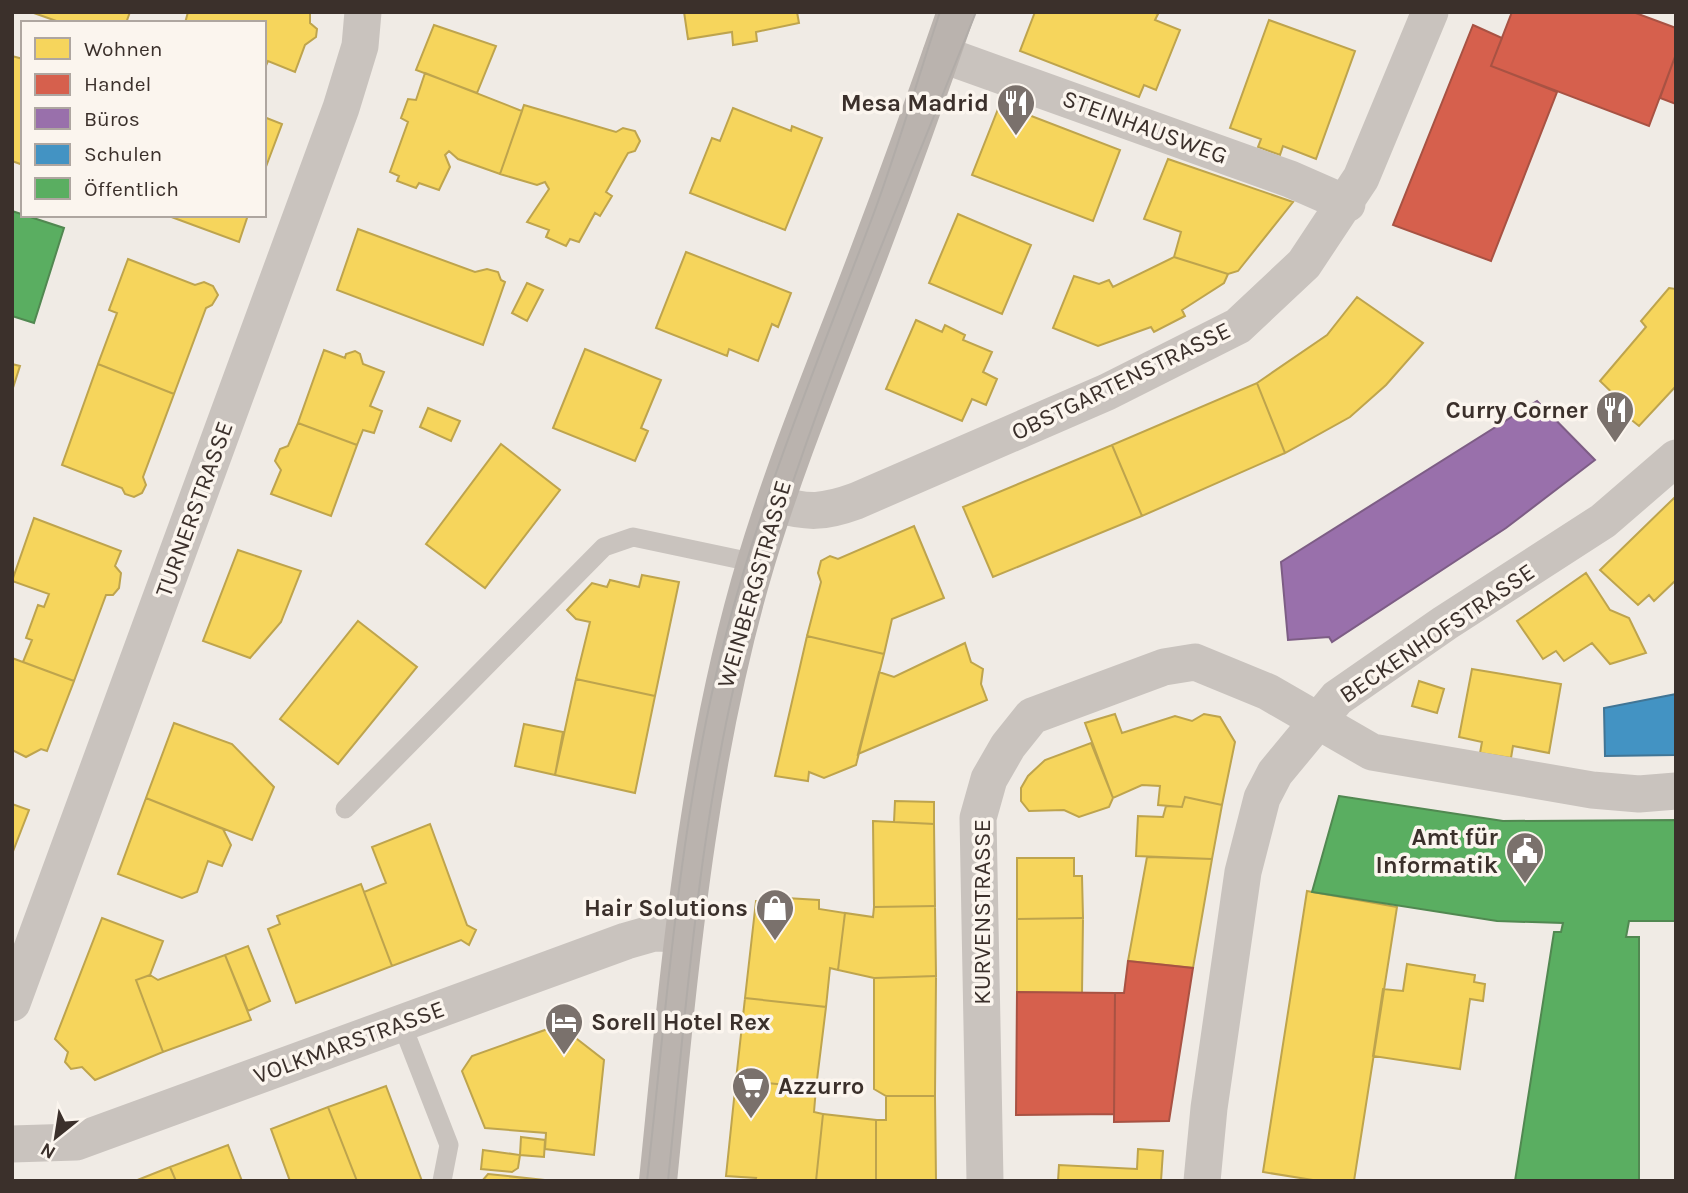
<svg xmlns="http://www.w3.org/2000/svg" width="1688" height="1193" font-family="Karla,sans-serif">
	<rect width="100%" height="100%" fill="#f0ebe5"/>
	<path fill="#f6d55c" stroke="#bea44d" stroke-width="2" d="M31,12H130L126,23H62Z
		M188,12H310V23L317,29L316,37L305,45L295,72L268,61L264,70V23H185Z
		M684,12H797L799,23L756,32L757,41L733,45L732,32L688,39Z
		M1035,12H1153L1158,14L1155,20L1180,30L1156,90L1144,85L1139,97L1020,51Z
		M1269,20L1355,51L1316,159L1283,146L1280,155L1258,147L1261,139L1230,128Z
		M434,25L496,46L477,93L416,70Z
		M12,56L23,59V165L12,161Z
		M425,73L522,111L500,174L458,159L449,151L445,155L450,167L439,190L419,183L416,188L397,181L399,176L390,172L408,122L401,118L408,99L416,100Z
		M1000,104L1120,150L1093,221L972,175Z
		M524,105L616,132L623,128L635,131L640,141L635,151L628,153L606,192L612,196L600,216L595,213L579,242L570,239L566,246L546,237L549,230L527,222L549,189L545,182L537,185L500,174Z
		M733,108L791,131L792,126L822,138L785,230L690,193L712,138L720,141Z
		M264,117L282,124L264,172Z
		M1168,159L1293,202L1238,271L1228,274L1174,257L1181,232L1144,219Z
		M958,214L1031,245L1002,314L929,283Z
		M166,215H248L239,242Z
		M358,229L475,272L487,269L498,272L501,280L505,282L483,345L337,290Z
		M686,252L791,293L778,327L772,324L758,361L729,349L727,356L656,328Z
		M1174,257L1228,274L1224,283L1182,310L1185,316L1154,332L1151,327L1098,346L1053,328L1074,276L1099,284L1109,280L1113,287Z
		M128,259L195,285L204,282L213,286L218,295L212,305L206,308L174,394L98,364L117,313L109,310Z
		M527,283L543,290L527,321L512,313Z
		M1669,288L1676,289V386L1639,426L1624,414L1627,407L1600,381L1646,327L1641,321Z
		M1357,297L1423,343L1386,385L1350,417L1285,453L1257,383L1327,335Z
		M916,320L942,332L945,325L965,335L963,340L992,352L983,372L997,379L986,405L972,399L962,421L886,389Z
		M585,349L661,380L641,428L648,431L635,461L553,428Z
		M324,350L345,358L346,354L355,351L360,354L363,364L384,372L370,406L382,411L374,433L363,430L357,445L298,423Z
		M12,364L20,366L12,391Z
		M98,364L174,394L143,477L146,485L142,493L134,497L125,494L122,488L62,465Z
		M1257,383L1285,453L1142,516L1112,445Z
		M428,408L460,421L451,441L420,427Z
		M298,423L357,445L331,516L271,494L281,470L275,461L280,449L288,446Z
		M501,444L560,490L485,588L426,544Z
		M1112,445L1142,516L993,577L963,507Z
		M1675,497L1676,580L1654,601L1649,595L1638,605L1600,570Z
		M34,518L121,551L115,566L121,573L119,588L113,595H106L74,681L23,662L32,640L26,638L38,605L44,607L49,594L12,581Z
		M914,526L944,598L892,619L884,654L807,636L821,582L818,573L821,561L830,556L838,559Z
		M238,550L301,571L281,622L250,658L203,641Z
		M1586,573L1610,610L1629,618L1646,653L1610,664L1592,643L1564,661L1556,651L1543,659L1517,621Z
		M642,575L679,582L655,696L576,679L590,622L576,619L567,610L592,583L607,587L610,580L639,587Z
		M358,621L417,667L338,764L280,719Z
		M807,636L884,654L856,765L824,778L809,772L808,781L775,776Z
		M965,643L971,662L983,669L981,684L987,700L858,754L879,672L894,677Z
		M12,658L74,681L47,751L41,749L26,757L12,750Z
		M1472,669L1561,684L1549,753L1513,746L1511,758L1480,753L1482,742L1459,737Z
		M576,679L655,696L635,793L555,775Z
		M1419,681L1444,689L1437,713L1412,706Z
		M1115,714L1122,733L1175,716L1192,721L1204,714L1220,717L1235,742L1222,805L1185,797L1182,807L1158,805L1160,786L1142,785L1113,798L1085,723Z
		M174,723L232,744L274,787L252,840L146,798Z
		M524,724L563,732L555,775L515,766Z
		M1091,743L1113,798L1109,807L1079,817L1064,810L1029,811L1021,801V788L1028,776L1045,760Z
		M1185,797L1222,805L1212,859L1136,856L1138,816L1163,817L1166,806L1182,807Z
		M146,798L223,829L231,845L222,866L208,861L197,892L182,898L118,874Z
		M895,801L934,802V824L894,822Z
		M12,804L29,810L12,854Z
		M873,821L934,824L935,906L874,907Z
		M430,824L467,925L476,930L469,945L461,940L392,966L364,892L386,883L372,847Z
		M1147,857L1212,859L1193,968L1128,961Z
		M1017,858H1074V876H1082L1083,918L1017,919Z
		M361,884L392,966L296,1003L268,929L280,924L277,916Z
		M1307,891L1397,907L1354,1181H1319L1263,1172Z
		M786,898L819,900V909L845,913L838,970L830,968L826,1007L745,998L756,901L786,904Z
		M935,906L936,976L874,978L838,970L845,913L873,917L874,907Z
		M102,918L163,941L150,975L136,980L163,1052L95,1080L82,1067L71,1069L65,1062L68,1052L55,1039Z
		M1083,918L1082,993L1017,992V919Z
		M248,946L270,1001L248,1011L225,955Z
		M225,955L251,1020L163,1052L136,980L150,975L158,980Z
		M1407,964L1475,975L1474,982L1485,984L1483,1001L1470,999L1460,1069L1373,1056L1383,989L1403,991Z
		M936,976L935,1096H886L874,1089V978Z
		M745,998L826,1007L816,1088L736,1080Z
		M559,1025L604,1060L594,1155L545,1149L546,1133L485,1128L462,1071L472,1056Z
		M736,1080L816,1088L814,1112L823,1114L816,1181H755L756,1178L726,1176Z
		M386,1086L422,1181H357L328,1107Z
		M886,1096H935L936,1181H876V1120H886Z
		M328,1107L357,1181H290L271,1129Z
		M823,1114L876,1120V1181H816Z
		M521,1137L545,1140L544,1157L520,1155Z
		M228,1145L242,1181H176L170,1167Z
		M1138,1149L1163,1151L1161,1181H1058L1059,1165L1137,1169Z
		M483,1150L520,1155L518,1168L512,1172L481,1169Z
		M170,1167L176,1181H135Z
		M488,1174L554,1181H482Z"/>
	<path fill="#d6604d" stroke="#a85243" stroke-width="2" d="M1512,12H1633L1676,28V54L1649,126L1491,66Z
		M1473,25L1502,38L1491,66L1557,92L1491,261L1393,225Z
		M1676,54V104L1660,98Z
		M1128,961L1193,968L1169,1121L1114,1122L1115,993H1124Z
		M1017,992L1115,993L1114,1114L1016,1115Z"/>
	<path fill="#9970ab" stroke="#7d5d85" stroke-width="2" d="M1537,401L1595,460L1506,528L1332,642L1329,637L1288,640L1281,562Z"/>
	<path fill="#4393c3" stroke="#417595" stroke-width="2" d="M1676,694V755L1605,756L1604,708Z"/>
	<path fill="#5aae61" stroke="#518851" stroke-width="2" d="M12,211L64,228L34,323L12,316Z
		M1339,796L1503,821L1676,820V921H1629L1626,937H1639V1181H1515L1554,932H1561L1563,923L1497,921L1312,892Z"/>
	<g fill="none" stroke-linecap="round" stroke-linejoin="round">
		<path stroke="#c9c3be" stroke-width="19" d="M345,809L604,547L633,537L756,563
			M401,1022L449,1145L442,1181"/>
		<path stroke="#c9c3be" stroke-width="37" d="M941,54L1290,179L1347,204
			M775,504C808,513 823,513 856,501L1107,392L1238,326L1304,264L1361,178L1430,12
			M12,1003L341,108L360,46L363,12
			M12,1144L76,1142L626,941L654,933L684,934
			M985,1181L978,818L989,779L1008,746L1032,716L1164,667L1195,662L1268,692L1372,752L1592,790L1639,794L1676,791
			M1202,1181L1209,1108L1243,872L1262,798L1275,773L1337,698L1445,623L1603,521L1676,458"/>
		<path stroke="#bab3ae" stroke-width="38" d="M658,1181C679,974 696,762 756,562C784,469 821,378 856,287C891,196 924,105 956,12"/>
		<path stroke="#b1aca8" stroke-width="2" d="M647,1181C666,1012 678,840 716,675C752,519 813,374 869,226C896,156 916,83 940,12
			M668,1181C688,989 701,794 754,607C811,404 898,208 976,12"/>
	</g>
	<defs>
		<symbol id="restaurant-pin" viewBox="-11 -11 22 30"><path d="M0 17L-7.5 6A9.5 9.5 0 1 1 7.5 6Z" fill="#7a716c" stroke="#fbf5ee"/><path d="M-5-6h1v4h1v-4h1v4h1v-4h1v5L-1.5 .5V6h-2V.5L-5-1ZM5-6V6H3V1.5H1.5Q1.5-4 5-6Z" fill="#fff"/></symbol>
		<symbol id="civic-pin" viewBox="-11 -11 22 30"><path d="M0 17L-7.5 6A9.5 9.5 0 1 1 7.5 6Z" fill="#7a716c" stroke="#fbf5ee"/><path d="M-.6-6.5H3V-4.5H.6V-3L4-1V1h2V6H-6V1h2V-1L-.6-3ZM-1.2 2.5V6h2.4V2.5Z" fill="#fff"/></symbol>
		<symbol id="shop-pin" viewBox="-11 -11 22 30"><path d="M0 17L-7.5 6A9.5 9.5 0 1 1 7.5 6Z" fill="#7a716c" stroke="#fbf5ee"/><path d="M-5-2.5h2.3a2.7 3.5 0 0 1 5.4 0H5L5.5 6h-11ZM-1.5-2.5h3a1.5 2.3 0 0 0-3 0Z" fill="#fff"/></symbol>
		<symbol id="hotel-pin" viewBox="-11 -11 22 30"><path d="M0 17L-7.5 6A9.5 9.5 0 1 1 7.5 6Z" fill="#7a716c" stroke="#fbf5ee"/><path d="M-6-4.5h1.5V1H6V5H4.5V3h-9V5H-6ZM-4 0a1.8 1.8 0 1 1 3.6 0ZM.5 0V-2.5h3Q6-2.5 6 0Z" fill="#fff"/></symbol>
		<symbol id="supermarket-pin" viewBox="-11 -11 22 30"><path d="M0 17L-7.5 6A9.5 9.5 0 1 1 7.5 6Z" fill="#7a716c" stroke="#fbf5ee"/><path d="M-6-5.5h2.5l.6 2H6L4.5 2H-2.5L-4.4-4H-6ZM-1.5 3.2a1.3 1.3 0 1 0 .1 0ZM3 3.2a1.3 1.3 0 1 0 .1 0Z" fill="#fff"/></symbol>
	</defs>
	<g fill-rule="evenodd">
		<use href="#restaurant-pin" x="994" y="81" width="44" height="60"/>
		<use href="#restaurant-pin" x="1593" y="388" width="44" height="60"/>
		<use href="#civic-pin" x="1503" y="829" width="44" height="60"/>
		<use href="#shop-pin" x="753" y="886" width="44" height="60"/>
		<use href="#hotel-pin" x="542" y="1000" width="44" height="60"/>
		<use href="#supermarket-pin" x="729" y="1064" width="44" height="60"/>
	</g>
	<g text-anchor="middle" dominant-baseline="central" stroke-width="7" stroke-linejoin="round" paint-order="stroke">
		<g font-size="24" font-weight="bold" fill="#3b302b" stroke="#fbf5ee" text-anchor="end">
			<text x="989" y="103">Mesa Madrid</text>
			<text x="1588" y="410">Curry Corner</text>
			<text x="1498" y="837">Amt für<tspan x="1498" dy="28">Informatik</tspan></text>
			<text x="748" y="908">Hair Solutions</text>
			<text x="591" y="1022" text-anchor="start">Sorell Hotel Rex</text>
			<text x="778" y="1086" text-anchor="start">Azzurro</text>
		</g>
		<g font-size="24" fill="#3b302b" stroke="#fbf5ee">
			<text transform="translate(1145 127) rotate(20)">STEINHAUSWEG</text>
			<text transform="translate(1121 381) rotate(-26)">OBSTGARTENSTRASSE</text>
			<text transform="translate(194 509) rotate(-70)">TURNERSTRASSE</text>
			<text transform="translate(754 584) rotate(-74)">WEINBERGSTRASSE</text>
			<text transform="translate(1437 633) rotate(-34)">BECKENHOFSTRASSE</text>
			<text transform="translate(982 912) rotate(-90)">KURVENSTRASSE</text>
			<text transform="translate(349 1042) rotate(-20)">VOLKMARSTRASSE</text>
		</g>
	</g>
	<rect width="1688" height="1193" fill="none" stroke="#3b302b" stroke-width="28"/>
	<rect x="21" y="21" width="245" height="196" fill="#fbf5ee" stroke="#aea6a0" stroke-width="2"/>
	<rect x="35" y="38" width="35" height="21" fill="#f6d55c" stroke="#aea6a0" stroke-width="2"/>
	<text x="84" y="56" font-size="21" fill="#3b302b">Wohnen</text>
	<rect x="35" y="74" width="35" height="21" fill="#d6604d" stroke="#aea6a0" stroke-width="2"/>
	<text x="84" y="91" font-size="21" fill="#3b302b">Handel</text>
	<rect x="35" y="108" width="35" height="21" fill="#9970ab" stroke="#aea6a0" stroke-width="2"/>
	<text x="84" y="126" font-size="21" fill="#3b302b">Büros</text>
	<rect x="35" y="144" width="35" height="21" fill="#4393c3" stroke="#aea6a0" stroke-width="2"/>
	<text x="84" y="161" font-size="21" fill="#3b302b">Schulen</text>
	<rect x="35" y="178" width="35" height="21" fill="#5aae61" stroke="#aea6a0" stroke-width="2"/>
	<text x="84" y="196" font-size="21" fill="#3b302b">Öffentlich</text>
	<g transform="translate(56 1137) rotate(210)" stroke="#fbf5ee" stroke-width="5" paint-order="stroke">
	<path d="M0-5L12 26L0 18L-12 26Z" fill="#3b302b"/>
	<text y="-10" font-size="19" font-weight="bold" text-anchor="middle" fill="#3b302b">N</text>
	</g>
</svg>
